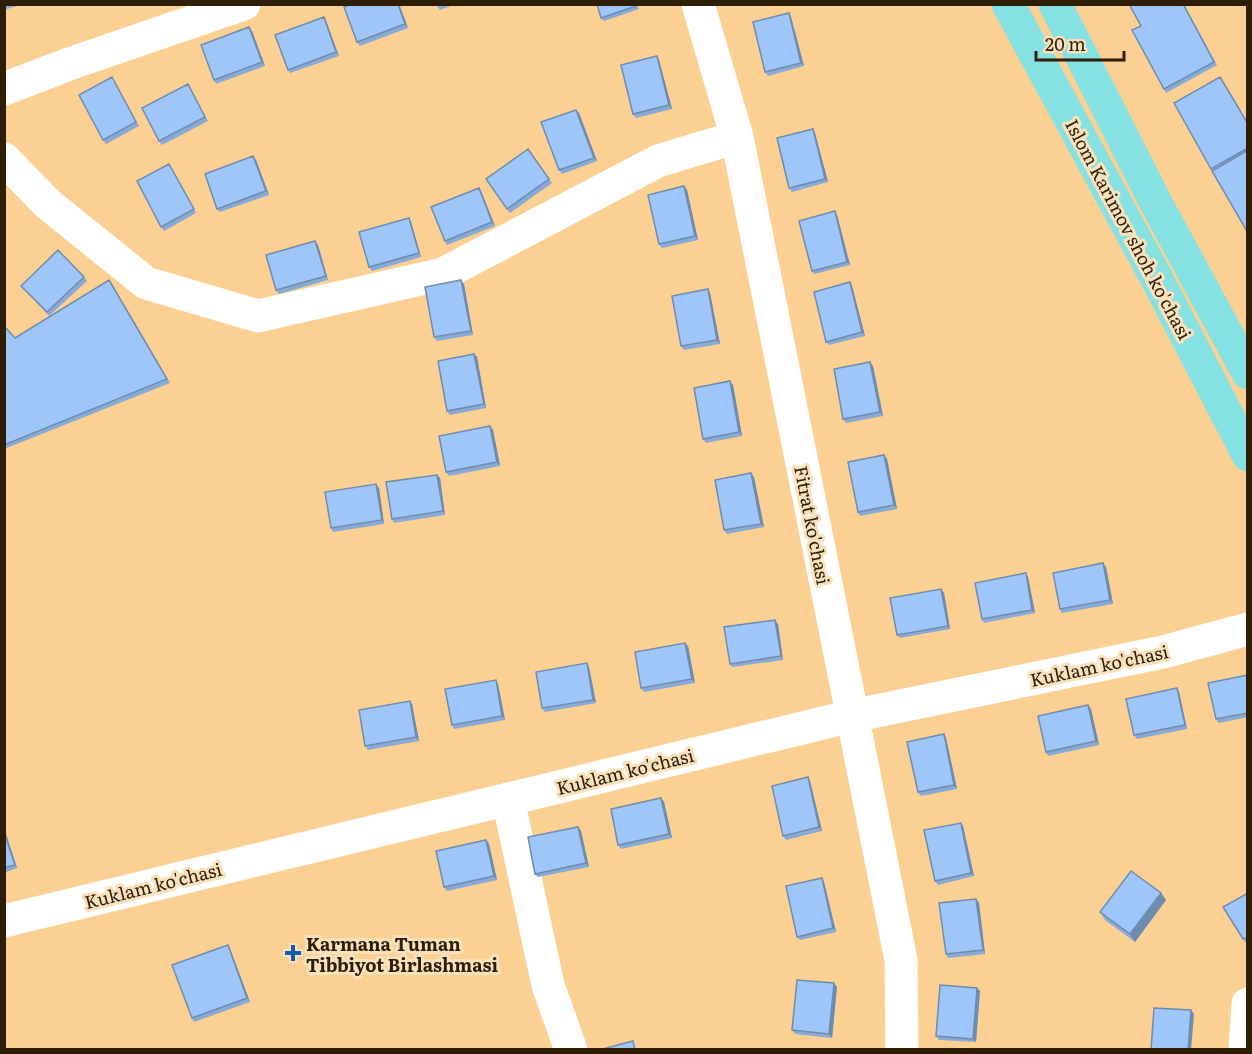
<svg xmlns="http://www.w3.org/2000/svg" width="1252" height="1054" font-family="Literata,serif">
	<rect width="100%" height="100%" fill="#fcd093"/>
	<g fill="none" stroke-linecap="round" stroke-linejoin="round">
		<path stroke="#fff" stroke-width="33" d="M698,4L737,137L901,960L902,1050
			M4,89L69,64L244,4
			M4,159L48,204L146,283L258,316L443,274L658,161L737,137
			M508,799L548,985L571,1050
			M4,921L852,716L1163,652L1248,629
			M1245,1050L1248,1004"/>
		<path stroke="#85e1e2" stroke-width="33" d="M1008,4L1159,283L1248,455
			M1055,4L1155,201L1248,373"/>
	</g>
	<path fill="#88aad6" d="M4,4H20V5L4,10Z
		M399,4L408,28L360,46L357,42Z
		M436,4H456L440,10Z
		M637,4L639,9L604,21L601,18Z
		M1129,4H1184L1217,65L1166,93L1164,89L1141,26Z
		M789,13L791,17L804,66L768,76L765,72Z
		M326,21L339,56L290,73L288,70Z
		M249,27L252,31L265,66L216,84L214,80Z
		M659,60L672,109L636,118L633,114Z
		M114,81L139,126L106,144L103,140Z
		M188,84L208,121L162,145L159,141Z
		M1174,103L1248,124V233L1212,170Z
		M576,110L579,113L597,161L562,174L559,170Z
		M815,133L828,182L792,192L789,188Z
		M528,149L552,183L510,213L486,179Z
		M253,156L256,160L269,195L220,212L217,209Z
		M172,168L196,213L164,231L161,227Z
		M684,186L687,190L698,240L662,248L659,244Z
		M479,188L481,191L495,226L447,245L445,241Z
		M837,215L850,265L814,274L812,271Z
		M411,222L421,257L372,271L369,267Z
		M318,245L328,280L279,294L276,290Z
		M84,277L87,281L49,316L21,286Z
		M109,280L170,383L4,449V326L15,338Z
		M850,282L852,286L865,336L829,345L826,342Z
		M464,284L473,335L437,341L434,337Z
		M710,293L720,344L684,350L681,346Z
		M474,354L477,357L486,408L450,415L447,411Z
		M873,366L883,416L846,423L843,419Z
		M733,385L742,436L706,443L703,439Z
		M490,426L493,430L500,466L449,476L446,472Z
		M884,455L887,459L897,509L860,516L858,512Z
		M437,475L440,478L445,515L394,523L392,519Z
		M754,477L764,527L727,534L724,530Z
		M379,488L384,524L333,532L331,528Z
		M1106,567L1113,604L1062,613L1060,609Z
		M1026,573L1028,577L1035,613L984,623L982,619Z
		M941,589L944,593L950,629L900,638L897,635Z
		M778,624L783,660L732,667L730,664Z
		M688,646L695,683L644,692L641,688Z
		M587,663L589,667L596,703L545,712L542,708Z
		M1248,675V717L1219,723L1216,719Z
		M498,684L505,720L454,729L452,725Z
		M1177,688L1179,692L1187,729L1137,739L1134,735Z
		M410,701L412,704L419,741L368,750L365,746Z
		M1088,705L1091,709L1099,745L1048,756L1046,752Z
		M944,734L946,738L957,789L921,796L918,792Z
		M808,777L810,781L822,831L786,840L783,836Z
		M661,798L664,802L672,838L621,849L618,845Z
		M961,823L963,826L974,876L938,885L935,881Z
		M578,827L581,831L589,867L538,877L535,874Z
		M4,828L17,868L4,873Z
		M486,840L489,844L497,880L447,891L444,887Z
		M822,878L824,882L836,932L800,940L797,937Z
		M1161,893L1166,900L1135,942L1105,920L1100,912Z
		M1248,893V942L1246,943L1243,939Z
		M976,899L979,903L985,954L948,958L946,954Z
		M230,949L250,1002L194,1022L192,1018Z
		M837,987L832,1038L795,1034L792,1030Z
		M980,991L976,1042L939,1040L936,1036Z"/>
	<path fill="#6f8bae" d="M398,4H399L408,28L405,24Z
		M789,13L791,17L804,66L801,63Z
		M324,17L326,21L339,56L336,52Z
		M249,27L252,31L265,66L262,62Z
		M657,56L659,60L672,109L669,105Z
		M576,110L579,113L597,161L594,158Z
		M813,129L815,133L828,182L825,179Z
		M253,156L256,160L269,195L266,191Z
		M684,186L687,190L698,240L695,236Z
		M479,188L481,191L495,226L492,222Z
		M835,211L837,215L850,265L847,262Z
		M409,218L411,222L421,257L419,253Z
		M315,241L318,245L328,280L326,276Z
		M461,280L464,284L473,335L471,331Z
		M850,282L852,286L865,336L862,332Z
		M708,289L710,293L720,344L717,340Z
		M474,354L477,357L486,408L484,404Z
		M870,362L873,366L883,416L880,412Z
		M730,381L733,385L742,436L739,432Z
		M490,426L493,430L500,466L497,462Z
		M884,455L887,459L897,509L894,505Z
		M751,473L754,477L764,527L761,524Z
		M437,475L440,478L445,515L443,511Z
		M376,484L379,488L384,524L382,520Z
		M1103,563L1106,567L1113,604L1110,600Z
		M1026,573L1028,577L1035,613L1032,610Z
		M941,589L944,593L950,629L948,626Z
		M775,620L778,624L783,660L781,656Z
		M685,643L688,646L695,683L692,679Z
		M587,663L589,667L596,703L593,700Z
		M496,680L498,684L505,720L502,716Z
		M1177,688L1179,692L1187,729L1185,725Z
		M410,701L412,704L419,741L416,737Z
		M1088,705L1091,709L1099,745L1096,741Z
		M944,734L946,738L957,789L954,785Z
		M808,777L810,781L822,831L819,827Z
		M661,798L664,802L672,838L669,834Z
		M961,823L963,826L974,876L971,873Z
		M578,827L581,831L589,867L586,863Z
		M4,828L17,868L15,865L4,832Z
		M486,840L489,844L497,880L494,876Z
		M822,878L824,882L836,932L833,928Z
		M1161,893L1166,900L1135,942L1130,934Z
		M976,899L979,903L985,954L983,950Z
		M228,945L230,949L250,1002L247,998Z
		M834,983L837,987L832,1038L829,1034Z
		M977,988L980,991L976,1042L973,1039Z
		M1191,1010L1194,1014L1191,1050H1188Z"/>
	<path fill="#9ec6f9" stroke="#6f8bae" stroke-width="1.5" d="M352,4H398L405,24L357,42L344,7Z
		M597,4H636V6L601,18Z
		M1129,4H1183L1214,62L1164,89L1132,30L1141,26Z
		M789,13L801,63L765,72L753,22Z
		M324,17L336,52L288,70L275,35Z
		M249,27L262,62L214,80L201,45Z
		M657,56L669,105L633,114L621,65Z
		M112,77L136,122L103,140L79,95Z
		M1220,77L1248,124V148L1211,169L1174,103Z
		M188,84L205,117L159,141L142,108Z
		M576,110L594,158L559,170L541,122Z
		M813,129L825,179L789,188L777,138Z
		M528,149L549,179L507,209L486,179Z
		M1248,150V233L1212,171Z
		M253,156L266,191L217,209L205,174Z
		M169,164L194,209L161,227L137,181Z
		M684,186L695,236L659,244L648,195Z
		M479,188L492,222L445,241L431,207Z
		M835,211L847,262L812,271L799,221Z
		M409,218L419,253L369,267L359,232Z
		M315,241L326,276L276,290L266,255Z
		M58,250L84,277L47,312L21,286Z
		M109,280L167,379L4,445V326L15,338Z
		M461,280L471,331L434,337L425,287Z
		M850,282L862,332L826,342L814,292Z
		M708,289L717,340L681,346L672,296Z
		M474,354L484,404L447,411L438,361Z
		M870,362L880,412L843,419L834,369Z
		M730,381L739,432L703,439L694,388Z
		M490,426L497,462L446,472L439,436Z
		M884,455L894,505L858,512L848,462Z
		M751,473L761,524L724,530L715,480Z
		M437,475L443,511L392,519L386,482Z
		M376,484L382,520L331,528L325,492Z
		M1103,563L1110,600L1060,609L1053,573Z
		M1026,573L1032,610L982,619L975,583Z
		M941,589L948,626L897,635L890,598Z
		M775,620L781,656L730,664L724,627Z
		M685,643L692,679L641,688L635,652Z
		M587,663L593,700L542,708L536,672Z
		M1248,675V713L1216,719L1208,683Z
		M496,680L502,716L452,725L445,689Z
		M1177,688L1185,725L1134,735L1126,699Z
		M410,701L416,737L365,746L359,710Z
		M1088,705L1096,741L1046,752L1038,716Z
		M944,734L954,785L918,792L907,742Z
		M808,777L819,827L783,836L772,786Z
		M661,798L669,834L618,845L611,809Z
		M961,823L971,873L935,881L924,830Z
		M578,827L586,863L535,874L528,837Z
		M4,832L15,865L4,868Z
		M486,840L494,876L444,887L436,851Z
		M1131,871L1161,893L1130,934L1100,912Z
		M822,878L833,928L797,937L786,886Z
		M1248,893V937L1243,939L1223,907Z
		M976,899L983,950L946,954L939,903Z
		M228,945L247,998L192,1018L172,965Z
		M797,980L834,983L829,1034L792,1030Z
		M940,985L977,988L973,1039L936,1036Z
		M1154,1008L1191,1010L1188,1050H1151Z
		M633,1041L635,1050H599Z"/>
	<path fill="#155bab" stroke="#fce1bd" stroke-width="2" d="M290 944h6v6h6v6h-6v6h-6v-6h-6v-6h6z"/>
	<g text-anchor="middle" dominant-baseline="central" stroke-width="6" stroke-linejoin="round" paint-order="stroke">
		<g font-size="18" fill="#2e1e05" stroke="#fce1bd">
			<text transform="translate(1129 229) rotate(62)">Islom Karimov shoh ko'chasi</text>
			<text transform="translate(813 525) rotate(79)">Fitrat ko'chasi</text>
			<text transform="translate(1099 665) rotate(-12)">Kuklam ko'chasi</text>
			<text transform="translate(625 771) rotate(-14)">Kuklam ko'chasi</text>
			<text transform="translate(153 885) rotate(-14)">Kuklam ko'chasi</text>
		</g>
		<g font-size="18" font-weight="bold" fill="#2e1e05" stroke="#fce1bd" text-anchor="start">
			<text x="306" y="943">Karmana Tuman<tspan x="306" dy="21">Tibbiyot Birlashmasi</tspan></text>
		</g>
	</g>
	<rect width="1252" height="1054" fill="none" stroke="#2e1e05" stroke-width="12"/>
	<path d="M1036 51v9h88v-9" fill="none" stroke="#2e1e05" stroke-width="3"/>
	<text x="1045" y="51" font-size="18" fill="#2e1e05" stroke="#fce1bd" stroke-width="4.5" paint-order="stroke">20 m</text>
</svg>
